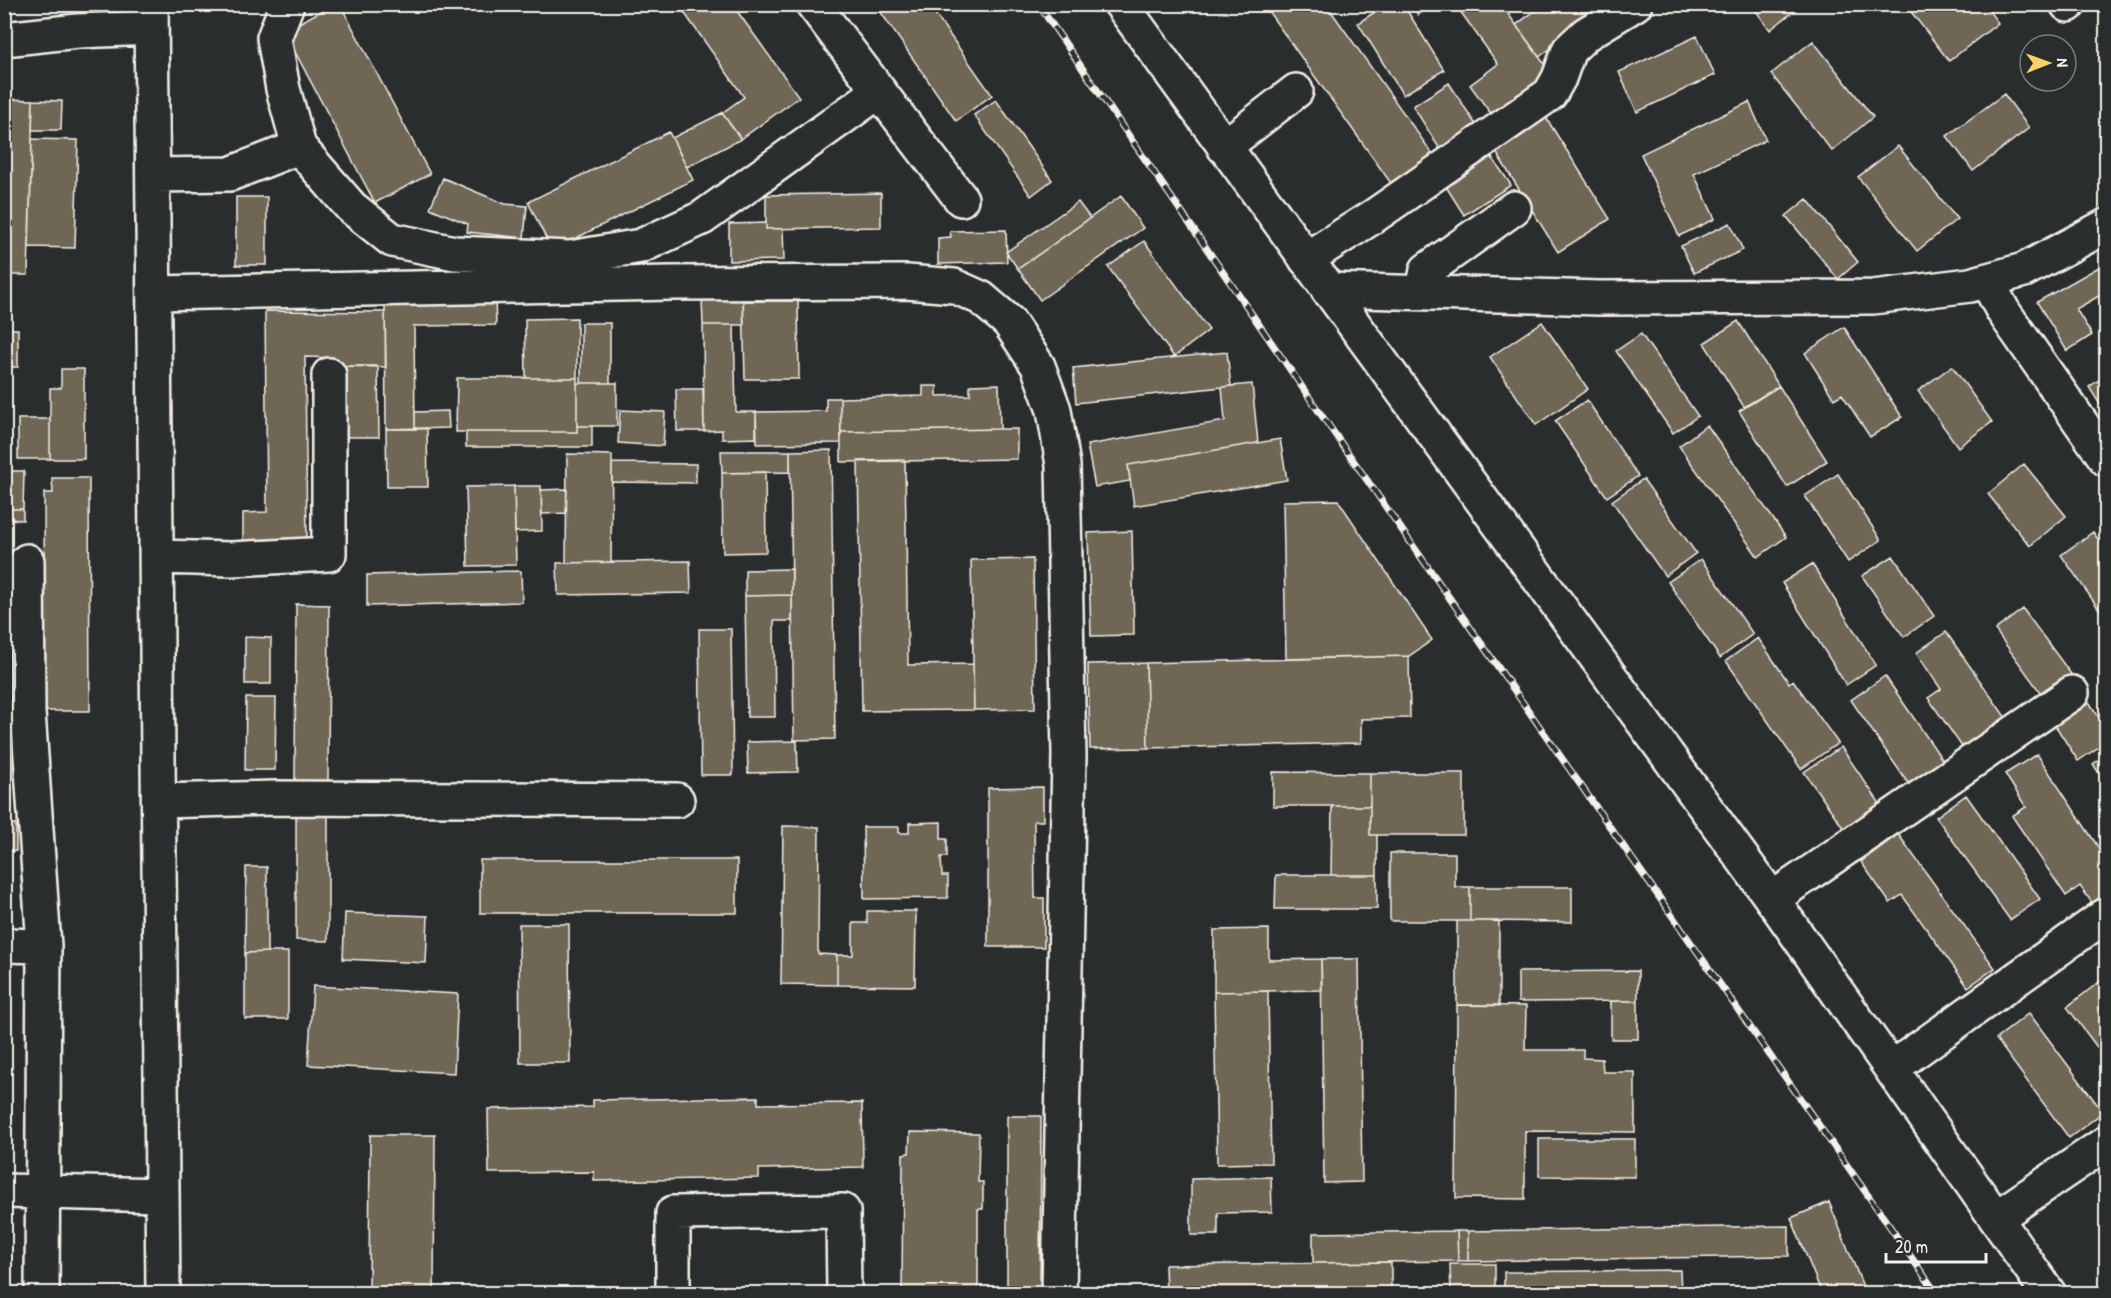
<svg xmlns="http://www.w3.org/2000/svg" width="2111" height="1298" font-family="'Patrick Hand',sans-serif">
	<rect width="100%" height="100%" fill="#2a2d2e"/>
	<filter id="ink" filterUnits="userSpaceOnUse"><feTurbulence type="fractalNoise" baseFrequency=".0167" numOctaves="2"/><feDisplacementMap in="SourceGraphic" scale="12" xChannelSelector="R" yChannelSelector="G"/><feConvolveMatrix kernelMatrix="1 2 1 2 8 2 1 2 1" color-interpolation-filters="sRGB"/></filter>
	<g filter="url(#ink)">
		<path fill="#706657" stroke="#f4f1e8" stroke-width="1.5" d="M334,4H340L430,174L375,203L284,31Z
			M678,4H732L799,97L741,139L722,113L744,97Z
			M875,4H928L992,95L956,121Z
			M1263,4H1326L1434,156L1393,186Z
			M1387,4H1403L1444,70L1403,95L1358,23Z
			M1412,4H1434L1418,15Z
			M1455,4H1501L1553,76L1494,118L1470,85L1498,64Z
			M1544,4H1611L1539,57L1516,25Z
			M1751,4H1803L1770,30Z
			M1905,4H1984L1998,23L1949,61Z
			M1697,36L1715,75L1637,112L1619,72Z
			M1813,41L1873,117L1832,151L1771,74Z
			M1449,83L1478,128L1441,151L1413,106Z
			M2004,94L2029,128L1973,171L1947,136Z
			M4,99L33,100L28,275H4Z
			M33,100L62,101L61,130H32Z
			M996,100L1052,180L1031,196L974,115Z
			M1749,102L1766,140L1694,174L1715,219L1679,236L1641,154Z
			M722,113L741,139L687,167L672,138Z
			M1545,116L1610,219L1558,252L1494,149Z
			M669,132L693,180L552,250L528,202Z
			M32,139L78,140L75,248L29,247Z
			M1898,146L1957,219L1917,251L1858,177Z
			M1489,153L1511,185L1464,215L1443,182Z
			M443,178L505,204L527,206L524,238L467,232L468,224L430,208Z
			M881,193V227L766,229V195Z
			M1121,196L1143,228L1040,300L1018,269Z
			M236,197H267V265H236Z
			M1807,199L1858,262L1838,279L1786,216Z
			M1078,202L1090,218L1018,269L1006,252Z
			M766,223V229H783L784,260L729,261V224Z
			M1730,223L1743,250L1694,273L1681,246Z
			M1006,230L1007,262L938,264V238L951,237L950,231Z
			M1144,241L1209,330L1174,357L1108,267Z
			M2106,263V292L2076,309L2092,335L2067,351L2037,302Z
			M743,298L744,325H703L702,299Z
			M495,300L496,325L414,326L415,429H386L385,302Z
			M743,301H798L799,379H745Z
			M265,311L385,312L386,367L337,366V358L305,357L307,547L243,548V513L267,512Z
			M577,318V378H526L525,319Z
			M1738,321L1779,386L1744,407L1704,343Z
			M1542,322L1588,389L1536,425L1490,357Z
			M581,323H610V383H581Z
			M703,325H734L736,412H756V438L722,439V430L704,431Z
			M1844,327L1902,417L1870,437L1842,394L1834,399L1805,353Z
			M4,329H18V367H4Z
			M1641,334L1698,416L1673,433L1616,351Z
			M1227,352L1231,386L1076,403L1073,368Z
			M337,366H378L379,437H336Z
			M1952,366L1992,422L1958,447L1918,391Z
			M61,369H84V459H50V388H61Z
			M2106,375V414L2089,387Z
			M457,378H577V432H456Z
			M577,383H617V426H577Z
			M999,384L1000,429L841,432L840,398L923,396V386H937V396L970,395V385Z
			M1252,384L1258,443L1128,465L1130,481L1095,487L1087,445L1225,421L1222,387Z
			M1779,386L1827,461L1787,487L1739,411Z
			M676,389H703L704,431H677Z
			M826,398H840L841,443L757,444L756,412L826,411Z
			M1587,400L1638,476L1607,497L1555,421Z
			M620,410L665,412L663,446L618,443Z
			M448,411L449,428L415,429V412Z
			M18,419H50V459H18Z
			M1707,425L1786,537L1758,557L1679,446Z
			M577,426H592V447H466V432H577Z
			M427,428L428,487H387L386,429Z
			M1000,429H1017V459L841,462V432Z
			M1280,439L1287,480L1134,506L1128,465Z
			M831,450L835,739L794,740L790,451Z
			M721,451H790V472L722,473Z
			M567,454L612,455L611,562L566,563Z
			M905,460L908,665L973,664L974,710L862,711L858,461Z
			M612,463L696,464V483L612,482Z
			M2024,464L2066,516L2030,546L1988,494Z
			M4,471H24L23,509H4Z
			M765,472L766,552L723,553L722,473Z
			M1838,474L1881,540L1848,562L1805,496Z
			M52,478H89L90,711H45L44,493H53Z
			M1643,479L1696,553L1665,576L1612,501Z
			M514,486H541L542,531L515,532Z
			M514,486L516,565L468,566L466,487Z
			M567,489L566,513L542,514L541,490Z
			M1338,500L1432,640L1409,656L1286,659L1283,501Z
			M4,509H23V520L4,519Z
			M1132,531L1134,635L1091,636L1088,533Z
			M2093,532L2106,551V619L2061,555Z
			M1893,556L1934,616L1904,637L1862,576Z
			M1033,559L1035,709L974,710L971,560Z
			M1701,559L1753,634L1720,658L1668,582Z
			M690,561L691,593L558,595L557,563Z
			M1812,564L1876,665L1846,685L1782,583Z
			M792,569V595L745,596V570Z
			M521,571L522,602L367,606V575Z
			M792,595V621H774L775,717H747L745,596Z
			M296,604L329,605L328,782H295Z
			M2023,609L2071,674L2043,696L1995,630Z
			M699,629H731L733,775H701Z
			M1946,632L2008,721L1965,751L1928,698L1941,689L1916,653Z
			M245,637L271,638V684H245Z
			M1758,638L1789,683L1793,680L1838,743L1801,769L1726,661Z
			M1409,656L1410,718L1361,719V743L1148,748L1146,663Z
			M1146,663L1148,748L1090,749L1088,664Z
			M1885,676L1946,765L1912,789L1851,700Z
			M4,693H6V766H4Z
			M246,698H276L275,770H245Z
			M2089,702L2106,728V742L2078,761L2055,725Z
			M797,741L798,772L748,773L747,742Z
			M1841,747L1885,811L1849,836L1804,772Z
			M2037,754L2106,859V894L2093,904L2080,886L2066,896L2012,816L2026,807L2005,774Z
			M2106,755V784L2093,764Z
			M4,766H6V917H4Z
			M1273,772L1370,773V806H1273Z
			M1370,773H1464V835H1370Z
			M1043,787V821H1034L1035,898H1044V947H988V788Z
			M1966,795L2040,899L2010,920L1936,817Z
			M1332,806H1370V835H1377V875H1331Z
			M296,812L328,813V941L296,940Z
			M941,822V839H947V857H941L942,876H948V898L864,899L863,827H899V833H909V823Z
			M6,824H16V851H6Z
			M783,826L819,827L818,954L837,955V985L781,984Z
			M1898,834L1995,968L1968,987L1902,895L1890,903L1861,862Z
			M1390,853H1455V887H1470V921H1390Z
			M480,860H737V913H480Z
			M246,867H267V952L245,953Z
			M1276,875H1377V909H1275Z
			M1470,887H1572V922L1470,921Z
			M867,911H916L915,986L837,985V955H853V923H867Z
			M345,913L428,916L426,963L343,959Z
			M1457,921H1499V1005H1457Z
			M519,924H569L570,1063H520Z
			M1269,929V960L1321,959L1322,990L1214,992V930Z
			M267,952H288V1019H245V953Z
			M1321,959H1359L1362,1182L1324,1183Z
			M1638,971V1001L1518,1002V972Z
			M2103,979L2106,984V1059L2067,1007Z
			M313,986L458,994L454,1073L308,1065Z
			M1268,991L1271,1163L1217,1164L1214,992Z
			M1611,1001H1638V1039H1611Z
			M1457,1005L1526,1006L1525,1050H1583V1058L1602,1059L1603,1072H1635V1132L1525,1131V1199L1456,1198Z
			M2029,1013L2103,1112L2069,1138L1996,1039Z
			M758,1097V1104L862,1103L863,1167L759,1169V1178L594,1181V1172L489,1173L488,1109L593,1107V1100Z
			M1007,1116H1041L1040,1294H1007Z
			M910,1132L979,1133L978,1182H983V1209H978V1294H902L903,1154L909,1153Z
			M370,1135H435L434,1294H369Z
			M1539,1139H1635V1177L1539,1176Z
			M1271,1177L1272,1212L1218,1213V1235H1191V1179Z
			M1829,1202L1866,1294H1822L1791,1218Z
			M1789,1226V1256L1468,1261V1231Z
			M1457,1231H1468V1261H1458Z
			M1457,1231L1458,1261L1313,1263V1233Z
			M1391,1262V1294H1166L1165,1265Z
			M1450,1264H1495V1294H1451Z
			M1680,1270L1681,1294H1504V1272Z"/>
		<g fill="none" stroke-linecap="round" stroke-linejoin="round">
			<defs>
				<path id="minor" d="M151,4L163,1294
					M287,4L274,38L283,89L299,147L351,207L392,240L455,253L570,258L641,246L702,218L878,92
					M813,4L961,199
					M2067,4L2068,5
					M4,39L78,31L151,28
					M1224,147L1296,91
					M153,175L230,174L299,147
					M1306,259L1374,216L1550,94L1559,78L1569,50L1586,34L1635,4
					M1987,281L2003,311L2106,459
					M1328,290L1599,298L1873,297L1970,285L2024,270L2106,226
					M1423,292L1427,270L1514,208
					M154,293L673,283L907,282L954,286L981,298L1009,322L1038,366L1054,410L1063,465L1069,755L1059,1294
					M157,557L231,559L329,554V375
					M27,561L28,712L44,946L42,1294
					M159,801L275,798L677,800
					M1772,899L2072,693
					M4,945L44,946
					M1892,1068L2106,915
					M4,1191L162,1195
					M1996,1218L2106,1143
					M673,1294V1213L843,1211L844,1294"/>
				<path id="major" d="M1121,4L1772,899L2049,1294"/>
			</defs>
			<use href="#minor" stroke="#f4f1e8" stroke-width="38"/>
			<use href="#major" stroke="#f4f1e8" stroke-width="38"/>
			<use href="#minor" stroke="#2a2d2e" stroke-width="33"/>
			<use href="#major" stroke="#2a2d2e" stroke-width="33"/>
			<defs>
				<path id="rail" d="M1038,4L1320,413L1937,1294"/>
			</defs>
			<use href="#rail" stroke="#f4f1e8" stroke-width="7"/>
			<use href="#rail" stroke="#2a2d2e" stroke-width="4.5" stroke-dasharray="14" stroke-linecap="butt"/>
		</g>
	</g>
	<rect width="2111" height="1298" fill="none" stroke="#2a2d2e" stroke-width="24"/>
	<rect x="12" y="12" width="2087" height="1274" fill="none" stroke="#f4f1e8" stroke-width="2" filter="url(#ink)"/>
	<g transform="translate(2048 63) rotate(89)"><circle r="28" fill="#2a2d2e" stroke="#7b7b78" stroke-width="1.5"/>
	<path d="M0-4.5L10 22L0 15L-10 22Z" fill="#ffd166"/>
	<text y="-9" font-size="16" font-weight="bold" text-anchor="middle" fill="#f4f1e8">N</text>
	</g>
	<path d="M1886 1253v9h100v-9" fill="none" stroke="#f4f1e8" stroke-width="3"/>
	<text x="1895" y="1253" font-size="18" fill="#f4f1e8" stroke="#2a2d2e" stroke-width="4.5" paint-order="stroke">20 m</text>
</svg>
